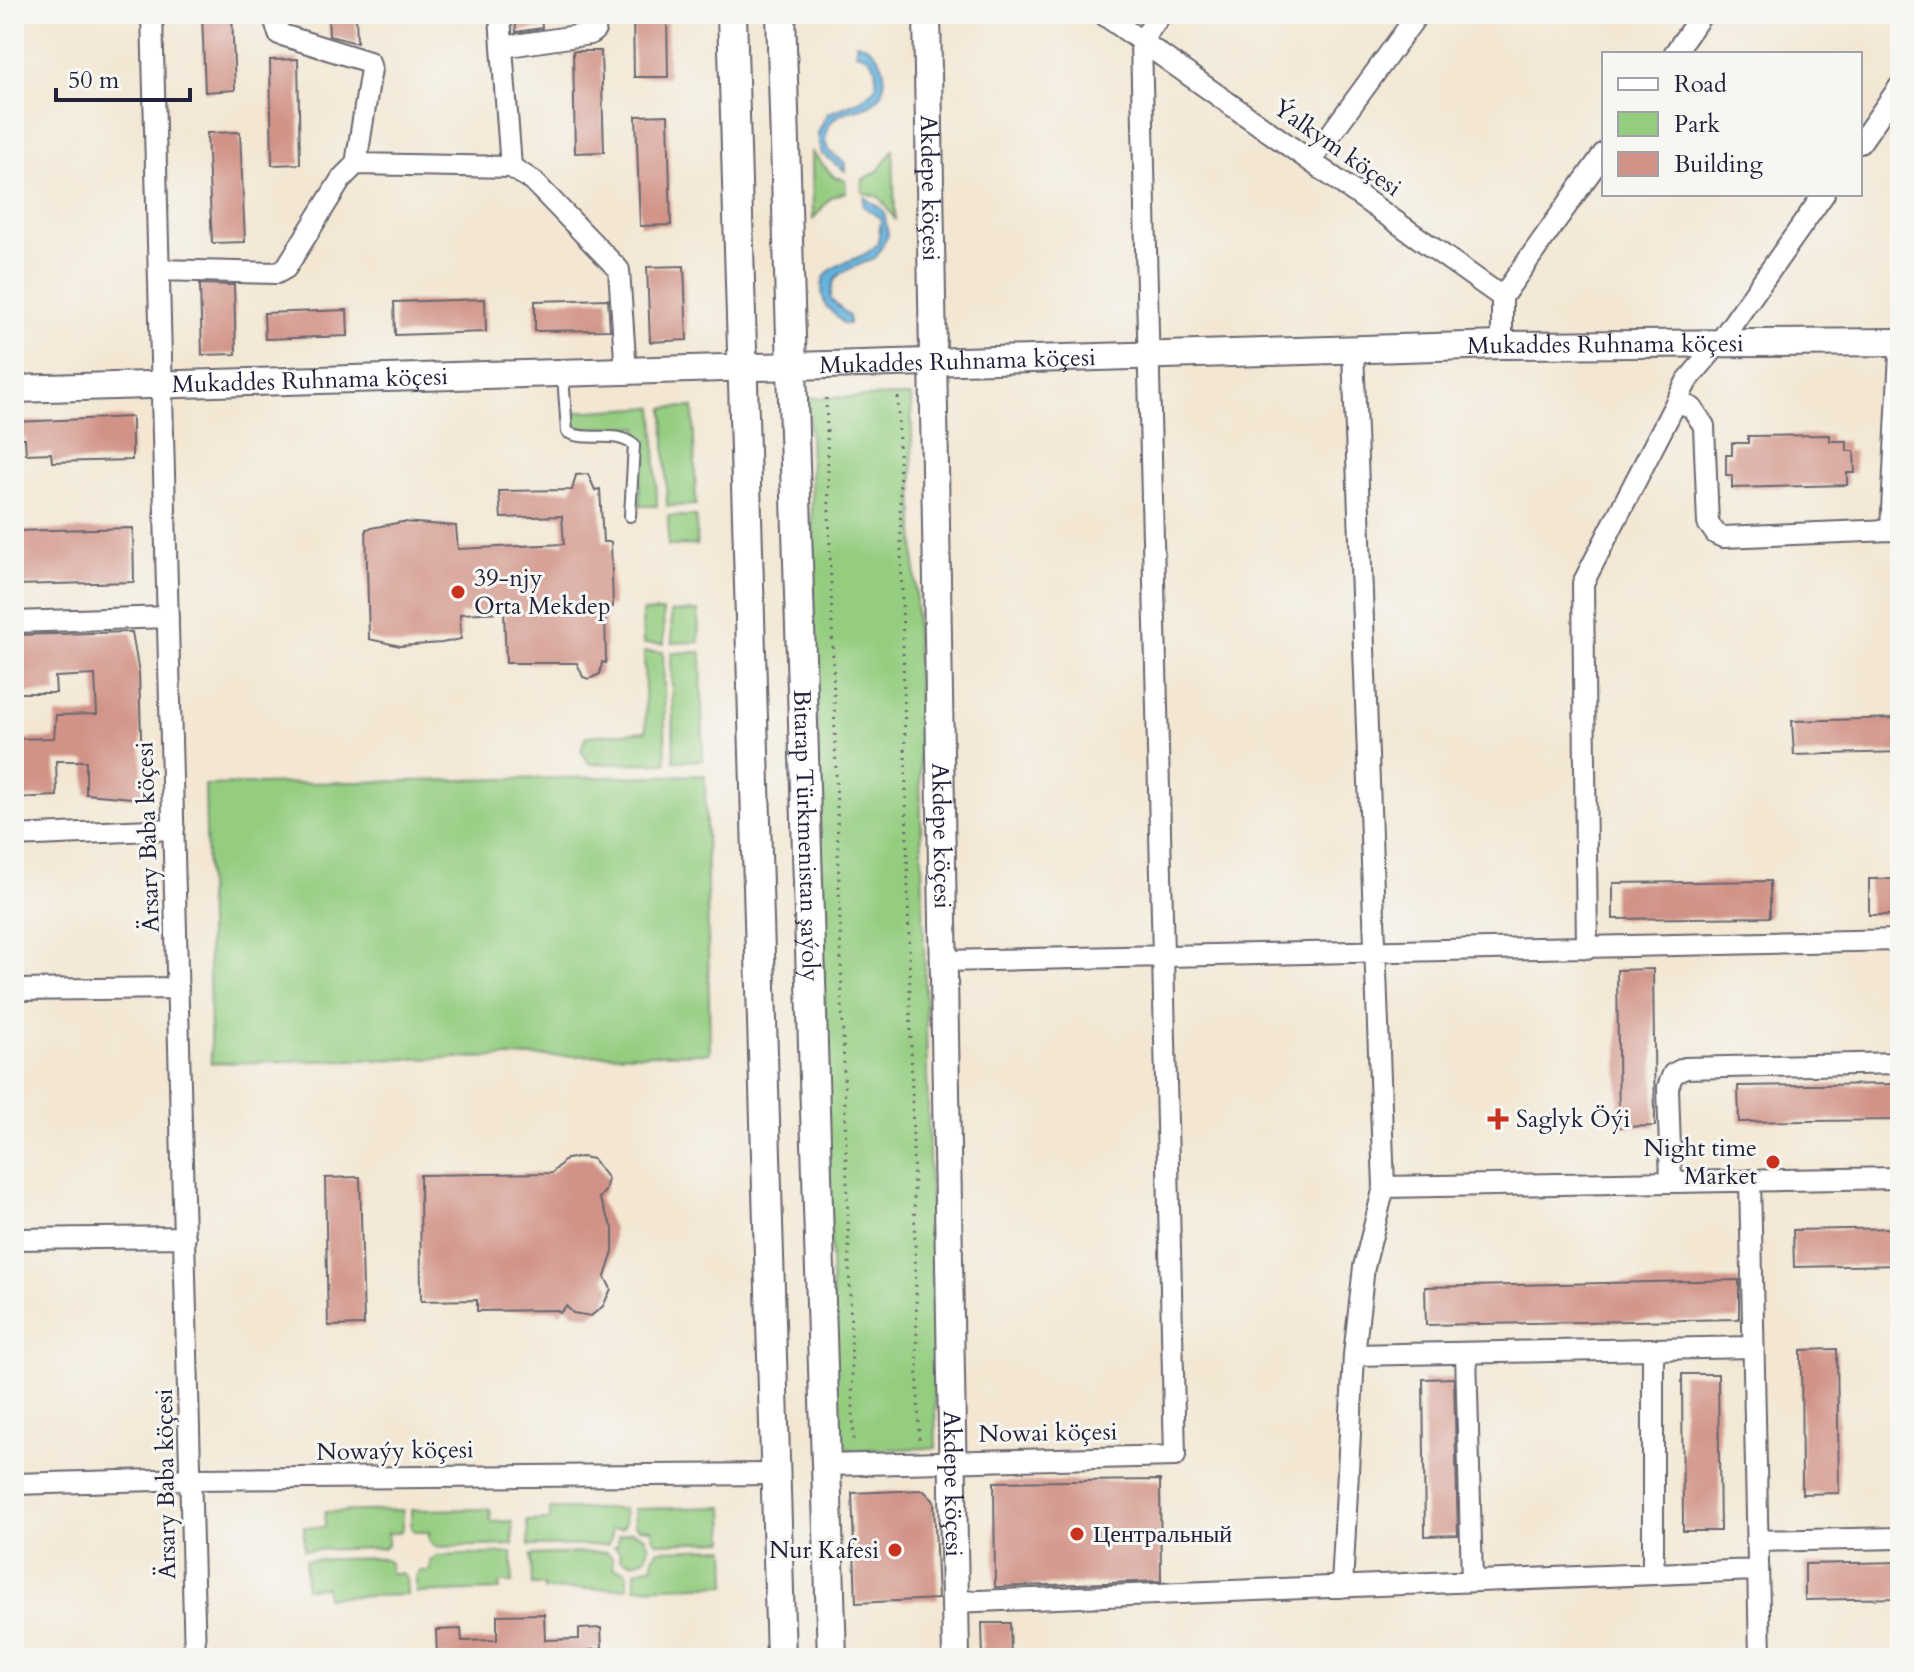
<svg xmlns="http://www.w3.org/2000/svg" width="1914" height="1672" font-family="Cardo,serif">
	<rect width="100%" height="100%" fill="#f6f6f2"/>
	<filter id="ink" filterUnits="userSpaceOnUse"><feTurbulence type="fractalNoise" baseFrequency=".0125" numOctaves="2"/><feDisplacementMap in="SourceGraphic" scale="16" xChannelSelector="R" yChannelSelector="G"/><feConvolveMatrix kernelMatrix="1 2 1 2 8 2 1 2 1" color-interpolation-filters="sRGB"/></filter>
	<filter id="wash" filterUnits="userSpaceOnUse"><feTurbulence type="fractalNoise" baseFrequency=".006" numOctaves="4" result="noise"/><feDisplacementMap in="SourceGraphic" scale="32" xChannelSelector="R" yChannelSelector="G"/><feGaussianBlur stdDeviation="1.8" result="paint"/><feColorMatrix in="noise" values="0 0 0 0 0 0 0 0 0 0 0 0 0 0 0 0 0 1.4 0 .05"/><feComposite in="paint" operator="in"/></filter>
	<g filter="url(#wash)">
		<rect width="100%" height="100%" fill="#f3e7d3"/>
		<path fill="#94cd80" stroke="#5b785e" stroke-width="2" d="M893,150L895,219L879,197L862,192L863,179L878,171Z
			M812,152L834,177L845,180L846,192L831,197L813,219Z
			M911,396L936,1448L836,1450L809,398Z
			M654,407L657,506H640L638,427L580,428L572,423L573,412Z
			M693,407L696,505L667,506L664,408Z
			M668,516H696L697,545L668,546Z
			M663,611L664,644H643L642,612Z
			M698,611L699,642L672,643L671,612Z
			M644,652H663L666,763L590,764L581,751L586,736L646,731Z
			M701,652L703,760L674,761L671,653Z
			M705,775L710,1053L211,1063L205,785Z
			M724,1507L725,1541L658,1543L653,1538L652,1529L639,1528L635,1525L634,1509Z
			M490,1509L491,1522L512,1521L513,1545L436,1547L429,1541V1532H416L411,1528V1510Z
			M550,1509H624L625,1525L621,1529H611V1539L607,1545L529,1546L527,1521L550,1520Z
			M403,1510V1528L399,1533H388V1544L383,1548L304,1550V1527H325V1512Z
			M631,1531L644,1536L649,1547L645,1558L633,1563L620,1559V1552L614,1547L618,1545V1536Z
			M726,1548L727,1585L635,1588V1571L653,1566V1557L658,1550Z
			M606,1552L612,1557L613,1568L627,1571V1588L544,1590V1585H532L531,1555Z
			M512,1553L513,1583H500V1590L416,1593V1576L420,1571H430V1561L436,1556Z
			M383,1558L390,1563V1573H401L406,1577L407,1595L326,1597V1587L306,1588L305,1560Z"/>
		<path fill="#62b2dd" stroke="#426a8c" stroke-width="2" d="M856,43C882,46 895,83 874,102C863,112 845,108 834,119C827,125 826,134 825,142L829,151L845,163V171L821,153L818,133L827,114L861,100L876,87C878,70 874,56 856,52Z
			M864,197L884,211L888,235L876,257C854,271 829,266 831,300L849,316V324H844L826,306C807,257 860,268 878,243L881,219L863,206Z"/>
		<g id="blocks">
			<path fill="#d19387" d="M202,14H232L235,90L205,92Z
				M328,14H356L357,43L329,36Z
				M515,14H541L542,28L516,32Z
				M633,14H667L668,77H634Z
				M573,51H601L604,152L575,153Z
				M298,59L300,164L272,165L270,60Z
				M668,115L671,225L640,226L636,116Z
				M240,132L245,242L212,243L207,133Z
				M684,266L687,340L650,342L647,267Z
				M200,284L234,285L236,354L202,355Z
				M485,299L486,332L395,335L394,302Z
				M608,299L610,330L535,331V301Z
				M347,310L348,336L265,339L264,313Z
				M132,417V460L52,462L51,453L26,454L25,438H14V422Z
				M1830,435V441H1847V451H1854L1855,473H1847V485L1732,488V475H1726V455H1732V443H1748V436Z
				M588,474L595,490L600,489L603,542H611L613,607H605L606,663L602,662L600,674L589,679L583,677L577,663H506L504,612L460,614L461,639L442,643L400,646L369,639L366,529L402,522L456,526L458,549L564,544L562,516L501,518L499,491L572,490L576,475Z
				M133,528L134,582L14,585V531Z
				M132,632L139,673L143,799L86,794V761H56L57,796L14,798V739L54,738L56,715L97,714L95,675L55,677L56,693H14V635Z
				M1900,718V752L1794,755L1792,721Z
				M1869,879H1900V915H1869Z
				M1770,881V917L1613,919V883Z
				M1653,969L1655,1126L1619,1127L1617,970Z
				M1896,1084V1120L1739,1122L1738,1086Z
				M582,1157L593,1159L608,1179L605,1191L599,1198L613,1228V1252L605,1277L611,1289L603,1306L591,1316L573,1313L566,1306L560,1313L557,1310L477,1311V1300L421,1301L420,1175L552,1173L566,1159Z
				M360,1177L364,1325L328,1326L325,1178Z
				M1900,1228V1265L1794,1267L1793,1230Z
				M1739,1280V1319L1426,1325L1425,1287Z
				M1837,1349L1839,1493L1802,1494L1801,1350Z
				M1682,1374H1718L1720,1531H1683Z
				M1454,1378L1458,1535L1425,1536L1423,1379Z
				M1160,1480L1161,1581L995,1587L994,1482Z
				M923,1490L934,1501L938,1599L856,1603L852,1493Z
				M1900,1562V1598L1805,1600V1564Z
				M544,1614L545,1640L579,1639V1629L601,1628L602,1649L590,1650V1658L437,1656L436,1630L461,1629L462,1641L497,1640V1615Z
				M982,1623H1010L1011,1658H983Z"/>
		</g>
	</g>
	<g filter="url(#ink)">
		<use href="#blocks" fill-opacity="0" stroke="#6b6770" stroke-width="2"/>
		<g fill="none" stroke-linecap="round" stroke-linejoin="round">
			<defs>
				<path id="service" d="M563,375L567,432C589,443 613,429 634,445L630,516"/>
				<path id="minor" d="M152,14L195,1658
					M500,14L502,47
					M1103,14L1502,297V345
					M1674,54L1702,14
					M1860,143L1900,86
					M1311,161L1418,14
					M356,164L511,167L533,181L619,270L626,373
					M511,167L502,47L590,34L595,30L598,14
					M159,270L277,273L286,268L342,178L356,164L371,69L369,62L279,34L273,14
					M1502,297L1604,153
					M1353,351L1384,1187L1900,1178
					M1900,353L1891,530L1900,532
					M1677,401L1692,408L1704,426L1708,523L1716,534L1723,537L1891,530
					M14,622L168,617
					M14,836L174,829
					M1587,948L1583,583L1687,381L1719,343L1824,194
					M942,961L1900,940
					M14,990L178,988
					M1750,1180L1760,1658
					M1671,1182L1668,1087L1673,1074L1685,1068L1900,1063
					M14,1239L185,1237
					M1466,1353L1472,1581
					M1354,1355L1753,1347
					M826,1465L1175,1456L1141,41L1161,14
					M14,1484L192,1479L776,1474
					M1756,1541L1900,1538
					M1653,1574V1349
					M1342,1587L1354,1355L1364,1267L1384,1187
					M954,1602L1756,1570"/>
				<g id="tertiary">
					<path id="s1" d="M927,14L956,1658"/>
					<path id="s2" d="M14,389L1502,345L1900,342"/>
				</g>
				<g id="secondary">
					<path d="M732,14L781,1658"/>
					<path id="s3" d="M781,14L832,1658"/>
				</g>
			</defs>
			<use href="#service" stroke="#6b6770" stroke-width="14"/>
			<use href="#minor" stroke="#6b6770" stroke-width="24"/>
			<use href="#tertiary" stroke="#6b6770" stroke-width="30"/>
			<use href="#secondary" stroke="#6b6770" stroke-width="32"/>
			<path stroke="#6b6770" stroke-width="3" stroke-dasharray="2 6" stroke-linecap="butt" d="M898,397L919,1443
				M826,398L854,1446"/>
			<use href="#service" stroke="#fff" stroke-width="10"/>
			<use href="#minor" stroke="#fff" stroke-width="20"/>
			<use href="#tertiary" stroke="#fff" stroke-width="26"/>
			<use href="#secondary" stroke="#fff" stroke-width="28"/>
		</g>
	</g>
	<g fill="#c8321e" stroke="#f6f6f2" stroke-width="3">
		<circle cx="458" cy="592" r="8"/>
		<path d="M1494 1107h8v8h8v8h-8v8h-8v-8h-8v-8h8z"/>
		<circle cx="1773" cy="1162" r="8"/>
		<circle cx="1077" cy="1534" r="8"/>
		<circle cx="895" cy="1550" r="8"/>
	</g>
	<g text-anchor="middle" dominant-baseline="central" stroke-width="6" stroke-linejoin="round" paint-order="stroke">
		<g font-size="24" fill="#22223b" stroke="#f6f6f2">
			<text transform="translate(1337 148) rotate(35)">Ýalkym köçesi</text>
			<text stroke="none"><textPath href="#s1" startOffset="174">Akdepe köçesi</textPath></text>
			<text stroke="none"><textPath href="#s2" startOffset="1592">Mukaddes Ruhnama köçesi</textPath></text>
			<text stroke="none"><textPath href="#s2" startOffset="944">Mukaddes Ruhnama köçesi</textPath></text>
			<text stroke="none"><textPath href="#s2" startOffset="296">Mukaddes Ruhnama köçesi</textPath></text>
			<text stroke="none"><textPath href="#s3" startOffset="822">Bitarap Türkmenistan şaýoly</textPath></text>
			<text stroke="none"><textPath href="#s1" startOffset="822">Akdepe köçesi</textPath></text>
			<text transform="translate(148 837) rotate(-92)">Ärsary Baba köçesi</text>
			<text transform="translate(1048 1433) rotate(-1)">Nowai köçesi</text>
			<text transform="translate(395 1451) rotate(-1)">Nowaýy köçesi</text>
			<text transform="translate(166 1484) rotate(-91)">Ärsary Baba köçesi</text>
			<text stroke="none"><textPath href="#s1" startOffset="1470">Akdepe köçesi</textPath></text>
		</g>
		<g font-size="24" fill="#22223b" stroke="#f6f6f2" text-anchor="start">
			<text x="474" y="578">39-njy<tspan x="474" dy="28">Orta Mekdep</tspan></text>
			<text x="1516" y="1119">Saglyk Öýi</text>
			<text x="1757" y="1148" text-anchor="end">Night time<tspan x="1757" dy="28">Market</tspan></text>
			<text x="1093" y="1534">Центральный</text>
			<text x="879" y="1550" text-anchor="end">Nur Kafesi</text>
		</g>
	</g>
	<rect width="1914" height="1672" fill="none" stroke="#f6f6f2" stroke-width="48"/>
	<rect x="1602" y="52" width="260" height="144" fill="#f6f6f2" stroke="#a1a1a9" stroke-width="2"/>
	<rect x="1618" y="78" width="40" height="12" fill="#ffffff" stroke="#a1a1a9" stroke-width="2"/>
	<text x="1674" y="92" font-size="24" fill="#22223b">Road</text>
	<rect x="1618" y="112" width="40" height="24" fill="#94cd80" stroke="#a1a1a9" stroke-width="2"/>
	<text x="1674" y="132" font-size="24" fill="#22223b">Park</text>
	<rect x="1618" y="152" width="40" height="24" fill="#d19387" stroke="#a1a1a9" stroke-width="2"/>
	<text x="1674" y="172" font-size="24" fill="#22223b">Building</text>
	<path d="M56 88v12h134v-12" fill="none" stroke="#22223b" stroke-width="4"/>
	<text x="68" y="88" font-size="24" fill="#22223b" stroke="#f6f6f2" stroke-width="6" paint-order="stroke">50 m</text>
</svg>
